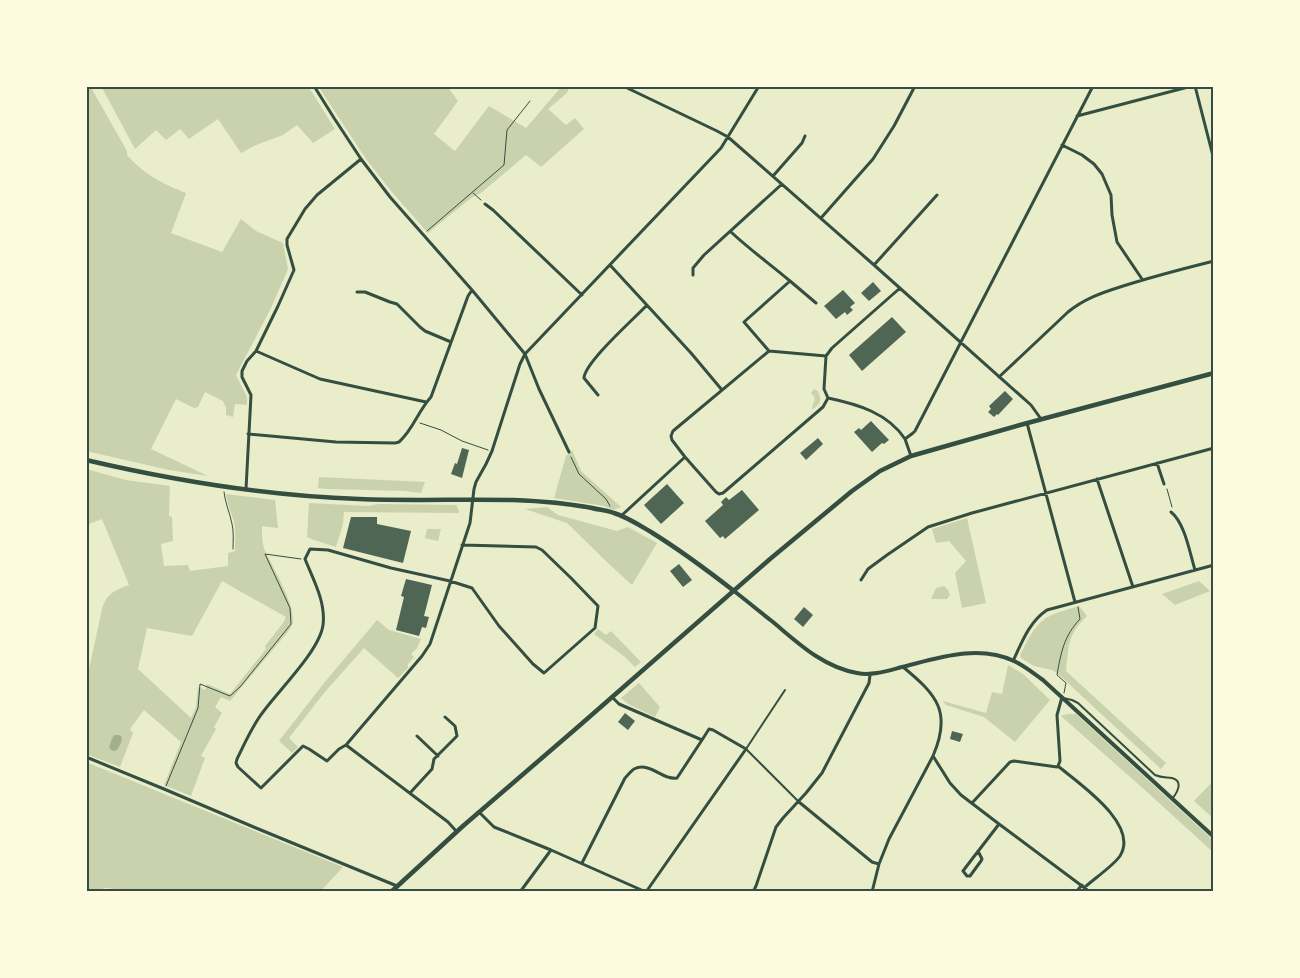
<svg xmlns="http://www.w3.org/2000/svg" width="1300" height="978" font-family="Raleway,sans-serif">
	<rect width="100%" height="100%" fill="#e9edc9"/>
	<path fill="#cad2ad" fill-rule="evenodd" d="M86,86H91L93,91L127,151V155C145,175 161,183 186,193L171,233L222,252L241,219L256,231L283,243L288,269L271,308L236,375L247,397V405L235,404L233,417L226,415V408L223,401L205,392L198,407L194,408L176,399L151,449L208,476L169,470L86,451Z
		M101,86H308L335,129L313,143L297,125L283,135L256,145L241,153L218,119L189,139L180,129L166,140L156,130L135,149Z
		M318,86H447L458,101L434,134L455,151L489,106L526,128L562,86H570L567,93L548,109L566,125L575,118L584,129L541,167L526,155L481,193L471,198L428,233L391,191L366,159Z
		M814,389L818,391C822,401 821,403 812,410V408L815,398L811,393Z
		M572,450L581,471L621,507L613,510L604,506L554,498L566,456Z
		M86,469L126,480L170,486L169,516L172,517L173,541L161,544L164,566L188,565L190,571L228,566V553L235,551C235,542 236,531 234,522C231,512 227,504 226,494L275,500L278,528L262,526C262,535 262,546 266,553C274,569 293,602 293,619C293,625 290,629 287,633L230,701L221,697L215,707L222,713L214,727L216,729L201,756L205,758L191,796L164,785L181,742L144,710L130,729L133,733L120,767L86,754V683L102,609C107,593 114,591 129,585L102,519L86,525ZM222,581L286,617L283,623L265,646L266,649L230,694L207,684L205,690L198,687L196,707L191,718L138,669L147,628L192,636Z
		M319,477L425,482L421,493L405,491L327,489L318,488Z
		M309,503L368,506L379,504L457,505V508H458L459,513L344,512L343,524L336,547L314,540L307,537Z
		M547,507L558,515L617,531L628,527L657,543L632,585L609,564L567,523L525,509Z
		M967,518L986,603L962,608L955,573L966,561L949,541L936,543L932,529Z
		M427,529H441L438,541L425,538Z
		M1199,581L1210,591L1175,605L1162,594Z
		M944,586L948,590L950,595L947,599H931L936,588Z
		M1079,606L1087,616C1067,635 1069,645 1066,671L1166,763L1161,769L1058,674L1052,670L1034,666L1021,658L1020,655C1028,640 1035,622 1052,615C1060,611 1070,609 1079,606Z
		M377,620L389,630L421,639L417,648L411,654L414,657L408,664V668L398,678L364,648L324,693L289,738L298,747L292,753L279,741L324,683Z
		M598,629L606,635L611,631L641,662L635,667L625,657L594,634Z
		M1008,665L1023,674L1050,700L1015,742L984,717L946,705L943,701L986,713L992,692L1002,694Z
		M639,683L660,707L655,717L628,704L621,698Z
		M1069,714H1076L1214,841V853L1147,792L1061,716L1063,715Z
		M86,762L343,867L320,892H128L126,890L105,888L92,892H86Z
		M1214,780V819L1194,801Z"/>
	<path fill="#a3b18a" d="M114,735H119L122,737L121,743L117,750L113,751L109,748L111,741Z"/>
	<path fill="#4f6655" d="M873,282L881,291L869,301L861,293Z
		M843,290L855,303L850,307L853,310L847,315L845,312L836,319L824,306Z
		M892,317L906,332L862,371L849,355Z
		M1005,391L1013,399L998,415L997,414L994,417L988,412L991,409L989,406Z
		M871,421L889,440L884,444L882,443L872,452L854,432L859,428L861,430Z
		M818,438L823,444L806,460L800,453Z
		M462,448L469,450L462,478L451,474L455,463L457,464Z
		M667,484L684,503L661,524L644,505Z
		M742,490L759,510L725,539L723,536L720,538L705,521L723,505L721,502L726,497L729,500Z
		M351,517H377V524L411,531L403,563L343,548Z
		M679,564L692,580L683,587L670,571Z
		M406,579L432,585L424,616L429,617L426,628L422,627L419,636L396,630L404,597L401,596Z
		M804,607L813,615L803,627L794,619Z
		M625,713L635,721L628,730L618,722Z
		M952,731L963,734L960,742L950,739Z"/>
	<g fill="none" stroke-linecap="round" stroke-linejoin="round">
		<path stroke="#344e41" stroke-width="1" d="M473,193L481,200
			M427,231L504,165L507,130L530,101
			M420,423L441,430L462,441L488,450
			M571,457L579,474L606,499L610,506
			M1167,489L1172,507
			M224,492C225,503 230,513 232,524C234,532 233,540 233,549
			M1064,693L1066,683L1057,675C1061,652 1064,636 1080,619L1078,607
			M166,786L198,708L200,684L230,696L240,687L291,624L290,608L265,554L301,559"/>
		<path stroke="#344e41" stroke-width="2" d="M785,690L746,749L799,802
			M1063,698L1072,700L1078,703L1155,775C1162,778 1166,777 1172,778C1184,781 1177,793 1172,799"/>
		<path stroke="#344e41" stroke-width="3" d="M314,86L334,118L361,159L390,197L472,290L525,354L539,389L569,452
			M623,86L717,131L728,137L874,265L1031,405L1041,419
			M1195,86L1214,160
			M1077,116L1192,86
			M1062,145L1082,155L1094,164L1102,174L1111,195L1112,215L1117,242L1142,279
			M773,176L802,143L805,136
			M485,204L493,210L582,295
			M821,218L873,159L894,126L915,86
			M731,232C749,249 770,264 790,281L744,322L769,351
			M610,265L691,353L722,390
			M874,265L937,195
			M693,275V268L704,255L782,184
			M790,281L816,303
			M357,292H365L390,302L397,304L420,327L425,331L451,342
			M256,351L320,379L426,402
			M999,377L1068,312C1084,299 1101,293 1120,287C1151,277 1182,269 1214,261
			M598,395L584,378C585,362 634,319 647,305
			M828,398C857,404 888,413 905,439
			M1027,423L1075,602
			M248,434L336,442L395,443L399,442C413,430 418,411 431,397L468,296L472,290
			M911,456L905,439L913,433L915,431L1093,86
			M685,457L672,440L671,436L673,431L769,351L826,356
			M1157,463L1164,484
			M1097,479L1133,587
			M246,489L251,395L242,377V371L247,361L256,351L278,306L294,270L287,245V239L305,209L317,195L361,159
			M1171,512C1185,523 1190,554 1195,570
			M621,516L685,457L716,492L719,494L723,493L823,407L828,398L824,389L826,356L832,348L900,288
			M861,580L868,569L887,555L928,527L972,513L1214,448
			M1013,661C1022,642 1029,622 1047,610L1214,565
			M612,697L619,704L702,740L709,729L713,730L746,749L646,892
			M1062,697L1057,715L1060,761L1058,766C1078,783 1140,824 1120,856C1113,866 1095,878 1085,887
			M417,736L438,756
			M346,745L339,749L327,761L309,749L303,746L261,788L238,767L236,763L237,759C245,743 252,726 263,712C279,690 320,650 323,625C326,602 313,579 305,559L310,549L328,550L391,568L450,581L472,588L499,626L533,664L544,673L595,628L598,606L571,578L542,550L536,547L462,545
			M933,756L950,783L961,795L999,824L1090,892
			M86,757L164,789L256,828L397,886
			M410,793L432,769L434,759L457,736L455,726L445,717
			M799,802L872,862L879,864
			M972,803L1010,762L1014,761L1057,767L1058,766
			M479,812L494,827L551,850L646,892
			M457,832L448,822L346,745L422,656L430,644L470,523L474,489L476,482L486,464L492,451L509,398L520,364L525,354L721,148L759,86
			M978,851L982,859L981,861L970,876H967L963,871C975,855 987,840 999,824
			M582,863L625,778C628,775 631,771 634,769C650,761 663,781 677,778L702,740
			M520,892L551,850
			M753,892L756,886L776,827L783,818L806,793L822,773L869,683L870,675
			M872,892L879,864L889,839L933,756C952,712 937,695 903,667
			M1076,892L1082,885"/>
		<path stroke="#344e41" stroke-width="4" d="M734,591C747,601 760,612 773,622C798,643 823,667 857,673C872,676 887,671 902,667C938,658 978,644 1014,661C1025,666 1033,673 1043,680L1214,837"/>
		<path stroke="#344e41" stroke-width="4.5" d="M86,460C176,481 267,496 359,499C410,501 462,499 513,500C540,501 566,503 592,508C599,510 607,510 614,513C627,517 639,525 651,532C680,550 707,570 734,591
			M391,892L463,826L579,726L770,559L852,491L880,471L911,456L1020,425L1214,373"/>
	</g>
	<rect width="1300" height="978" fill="none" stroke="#fefae0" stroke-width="175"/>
	<rect x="88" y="88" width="1124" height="802" fill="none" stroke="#344e41" stroke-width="2"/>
</svg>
